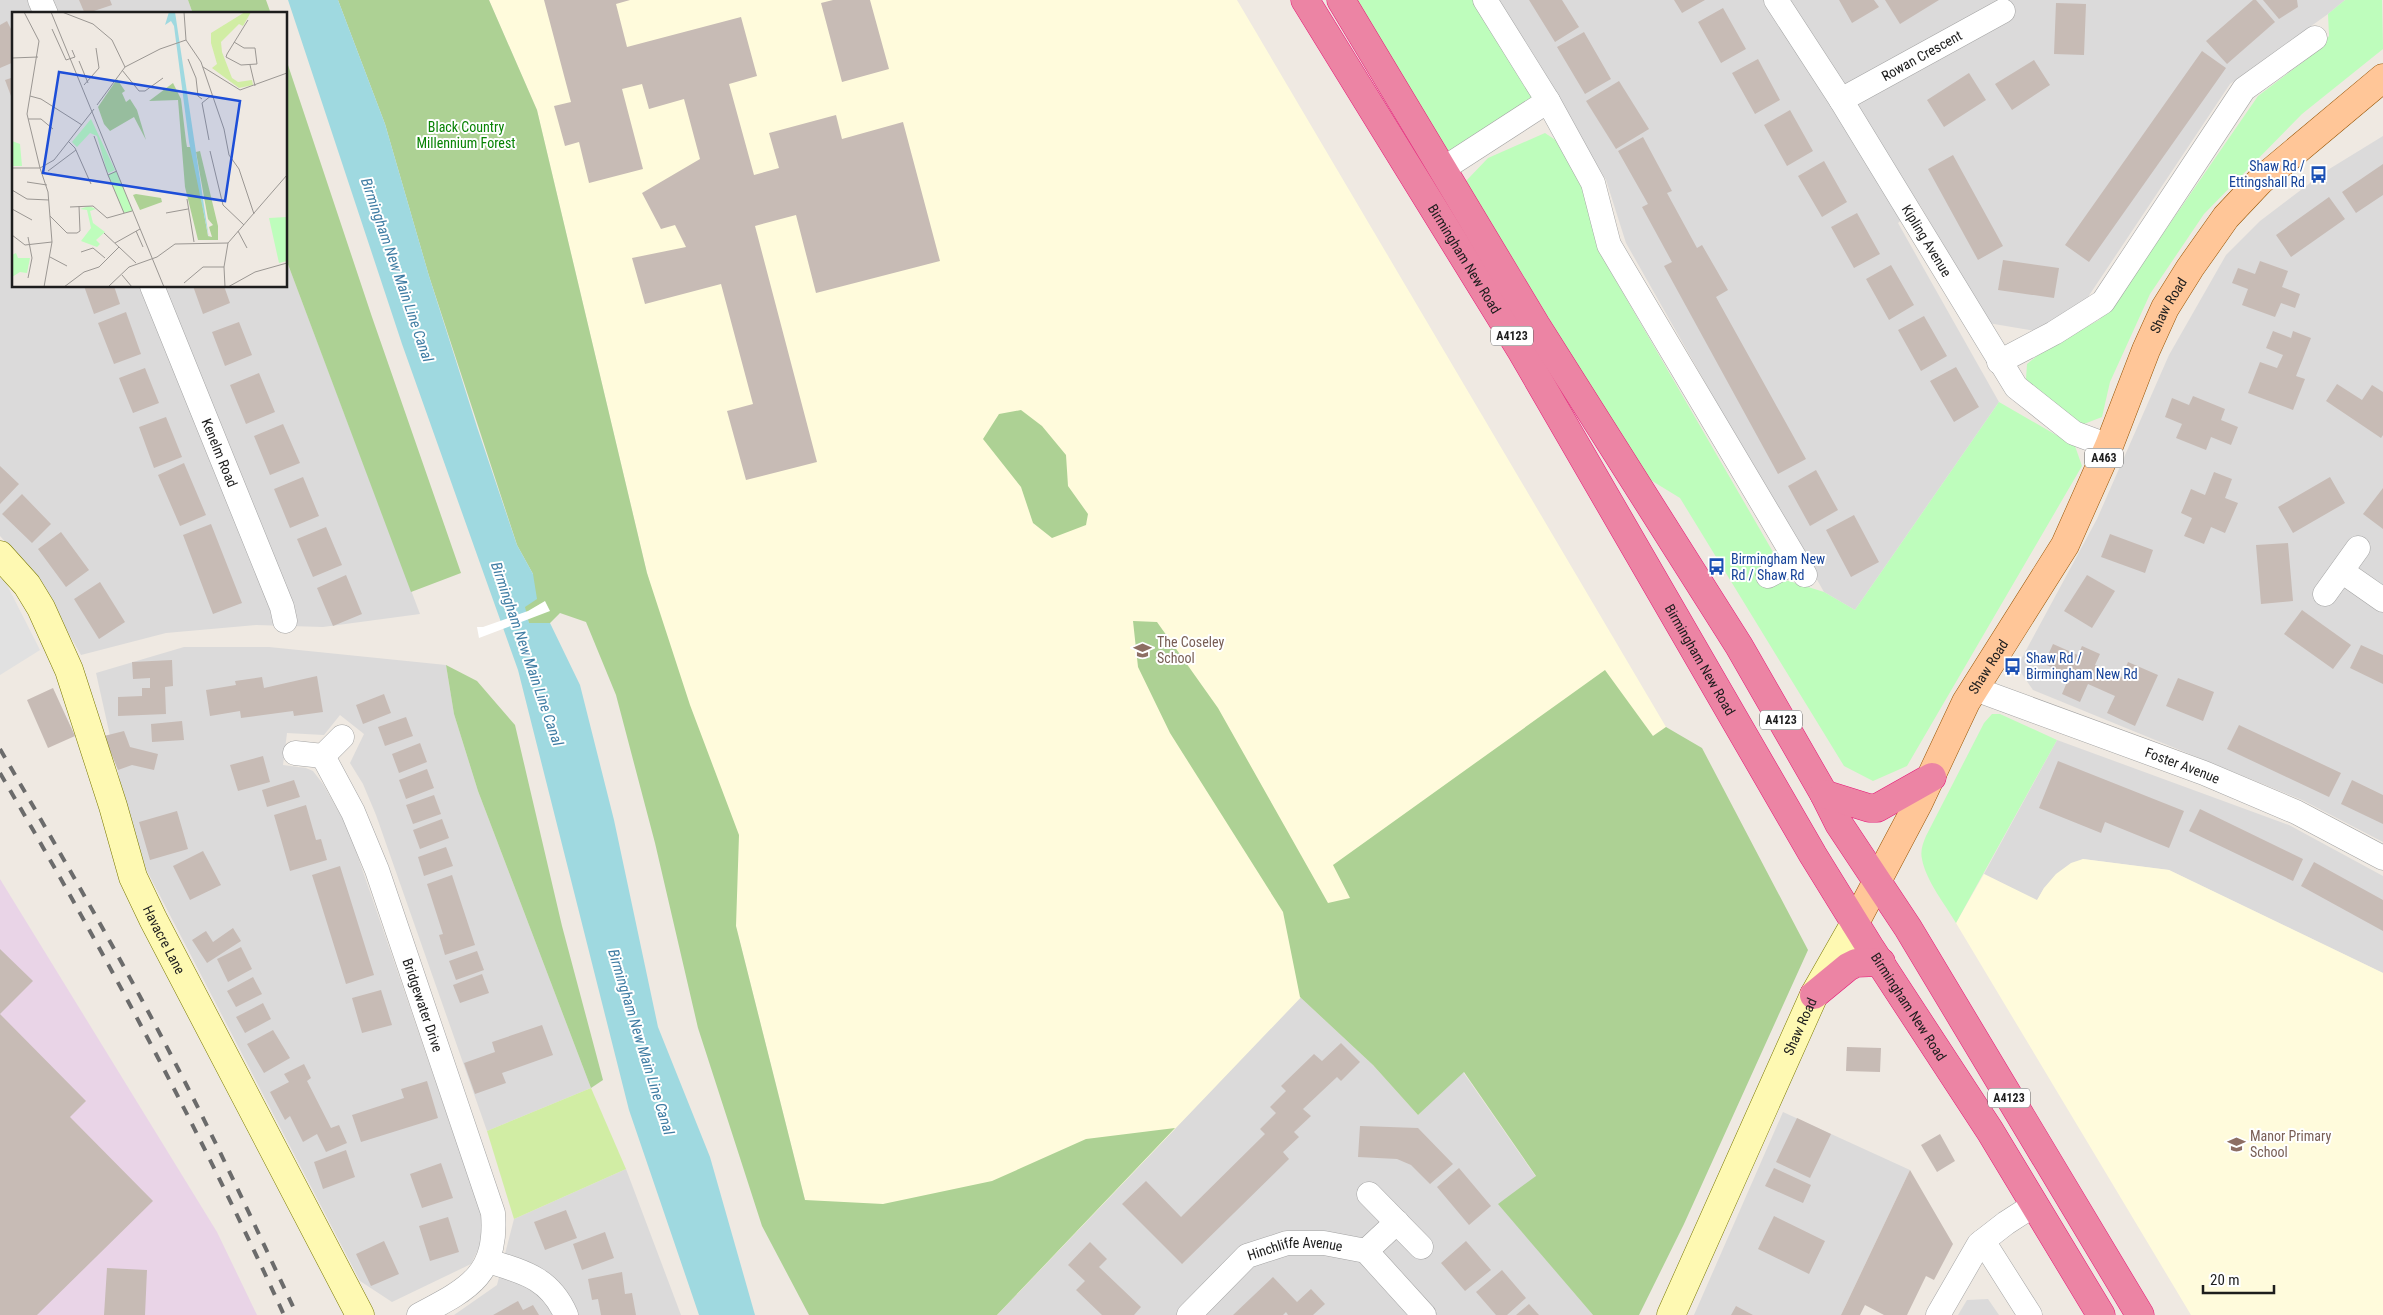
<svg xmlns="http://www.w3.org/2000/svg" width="2383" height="1315" font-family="'Roboto Condensed',sans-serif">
	<rect width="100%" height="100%" fill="#efe9e2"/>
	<path fill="#dbdada" d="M0,0H188L193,14H14V286H286V259L420,614L323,627L256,625L166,633L81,655L35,575L0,536Z
		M1498,0H2345L2328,14L2230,84L2078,312L2036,331L1988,323L1920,205L1898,223L1999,402L1855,610L1824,592L1626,243L1606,180Z
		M2383,136V842L2302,800L2033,690L2017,667L2097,519L2169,355L2226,255L2260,221L2326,171Z
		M184,647H269L446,665L454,714L478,791L591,1088L487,1131L376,815L363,784L350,763L364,734L340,715L324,735L287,733L283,765L306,768L313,771L323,784L348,828L487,1231L471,1264L392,1302L360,1281L146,869L125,803L96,673Z
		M2057,740L2289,825L2383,876V973L2169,870L2083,859L2044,888L2037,901L1984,874Z
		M1300,997L1373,1065L1418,1115L1463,1072L1536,1177L1499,1204L1593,1315H997Z
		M1783,1112L1910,1170L1841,1315H1694Z
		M626,1169L681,1315H454L497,1285L514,1219Z
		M1988,1299L1999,1315H1958L1967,1300Z"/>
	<path fill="#e9d4e7" d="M0,879L217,1232L257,1315H0Z"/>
	<path fill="#fffbdc" d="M489,0H1237L1666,727L1500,840L1330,967L997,1315L805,1200L647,573L537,110Z
		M2083,859L2169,870L2383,973V1315H2191L1956,923L1984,874L2037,900L2044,888L2056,874L2071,863Z"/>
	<path fill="#d1eda4" d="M591,1088L626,1169L514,1219L487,1131Z"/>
	<path fill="#add194" d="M188,0H266L271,14H193Z
		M338,0H489L537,110L647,573L690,705L739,835L736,926L805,1200L883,1204L992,1181L1086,1139L1175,1128L997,1315H809L762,1226L698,1028L655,843L616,695L586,622L560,613L550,623L529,624L524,607L533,574L517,545L429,276L385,124Z
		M286,59L372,317L461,573L411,592L286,259Z
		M1021,410L1042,426L1066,455L1068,486L1088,514L1086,525L1052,538L1033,523L1021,487L983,439L999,414Z
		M1133,621L1157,622L1218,708L1328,903L1350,898L1333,865L1605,670L1653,736L1666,727L1702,748L1808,950L1684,1224L1639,1315H1593L1498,1204L1536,1176L1464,1072L1418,1115L1373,1065L1300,997L1283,912L1170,733L1138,667Z
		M446,665L477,681L515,725L562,926L603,1080L591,1088L478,791L454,714Z"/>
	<path fill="#befdbc" d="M1348,0H1485L1548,101L1450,165Z
		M2345,0H2382L2383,49L2302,114L2204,214L2150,294L2110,382L2102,417L2084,424L2060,414L2026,379L2027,364L2044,350L2099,320L2122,293L2258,96L2307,59L2329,36L2328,14Z
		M1545,133L1563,145L1588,186L1608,267L1773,552L1759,569L1775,579L1789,581L1824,592L1855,610L1999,402L2075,446L2082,466L1907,766L1873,781L1844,766L1680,498L1644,476L1466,181L1488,158Z
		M1992,714H2000L2057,740L1956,923C1945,904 1926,881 1922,859C1920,851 1923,843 1926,836L1984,723Z"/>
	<path fill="#e1e1e1" d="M0,578L6,583L40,650L0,675Z"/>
	<path fill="#9fd9e0" d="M288,0H338L385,124L429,276L477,427L517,545L533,574L537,599L525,607L529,623H550L580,685L614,820L658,1027L710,1157L755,1315H699L629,1110L518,670L402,344Z"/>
	<path fill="#fff" d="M545,601L550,611L479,638L477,627H483L528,611Z"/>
	<path fill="#c7bbb5" d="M79,0H110L112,5L85,14Z
		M544,0H630L616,4L627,47L741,17L757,76L729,84L754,175L779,168L769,133L836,115L842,139L903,122L940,261L816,293L796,215L755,226L817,462L746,480L727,411L753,404L721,284L645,304L632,258L686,247L675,225L661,229L642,193L700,159L684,99L649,109L642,84L622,89L643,169L589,183L579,142L565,146L554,106L571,102Z
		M833,0H870L889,69L842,82L821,3Z
		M1529,0H1562L1579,27L1555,42Z
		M1674,0H1705L1682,13Z
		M1839,0H1874L1879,7L1852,23Z
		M1885,0H1939L1900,24Z
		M2253,0H2256L2275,22L2227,64L2206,41Z
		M2263,0H2297L2298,7L2279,19Z
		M2056,3L2086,4L2084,55L2054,54Z
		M1723,8L1746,49L1721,63L1698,22Z
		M7,21L14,35V62L0,68V25Z
		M1584,32L1611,79L1585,94L1557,47Z
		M2202,51L2226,68L2089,262L2065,245Z
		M1758,59L1780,100L1755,114L1732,73Z
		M2034,60L2050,85L2012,110L1995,84Z
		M1969,73L1986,100L1944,127L1927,100Z
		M14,77V104L5,80Z
		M1619,81L1649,129L1616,149L1586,101Z
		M1790,110L1813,151L1787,166L1764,125Z
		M1643,137L1672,191L1667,193L1697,248L1702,245L1728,290L1716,297L1806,459L1778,474L1664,266L1672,262L1642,207L1648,204L1618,151Z
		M1953,155L2003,246L1978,260L1928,169Z
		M1824,161L1847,202L1822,217L1798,176Z
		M2383,164V195L2356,213L2342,192Z
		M2329,197L2345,219L2291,257L2276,235Z
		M1857,213L1880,254L1854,268L1831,227Z
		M2003,260L2059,268L2054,298L1998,290Z
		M2260,261L2288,271L2282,287L2300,294L2295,308L2281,303L2275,317L2242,305L2248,289L2232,283L2238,268L2255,274Z
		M1891,265L1914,305L1889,320L1866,279Z
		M84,286H114L120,304L94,314Z
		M193,286H224L230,303L203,314Z
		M126,312L141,354L114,364L98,323Z
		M1924,316L1947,356L1921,371L1898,330Z
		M239,322L252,355L225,366L212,332Z
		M2273,331L2291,338L2293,331L2311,338L2296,376L2305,379L2293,410L2248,393L2260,362L2277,368L2283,355L2266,348Z
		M1956,367L1979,407L1954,422L1930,381Z
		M145,368L159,403L133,413L119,378Z
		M259,373L275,412L246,424L230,385Z
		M2337,384L2362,400L2372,385L2383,392V435L2381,438L2326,401Z
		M2193,396L2225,409L2221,420L2238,427L2231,445L2211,437L2206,450L2176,438L2182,424L2165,417L2172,398L2189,405Z
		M166,417L182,457L154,468L139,427Z
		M283,424L300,463L270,475L254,436Z
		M184,463L206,515L180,526L158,475Z
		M0,466L19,484L0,504Z
		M1816,470L1838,510L1810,526L1788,486Z
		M2214,472L2232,479L2225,498L2238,503L2225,533L2211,527L2204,544L2184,536L2192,518L2181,513L2191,489L2205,495Z
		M303,477L319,516L290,528L274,489Z
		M2330,477L2345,503L2293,533L2278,507Z
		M2383,488V529L2363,514Z
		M22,494L51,524L32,543L2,514Z
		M1854,515L1879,562L1851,577L1826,530Z
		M211,524L242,603L213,614L183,535Z
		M326,527L342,565L313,577L297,539Z
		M61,532L89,570L66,587L38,549Z
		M2110,534L2153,550L2145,573L2101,557Z
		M2288,543L2293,601L2261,604L2256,545Z
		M346,575L362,614L333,626L317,588Z
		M2087,575L2115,591L2092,628L2064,611Z
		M100,582L125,622L99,639L74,599Z
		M2302,610L2351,645L2333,669L2284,634Z
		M2053,644L2078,655L2082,646L2100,654L2095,665L2122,677L2128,662L2158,675L2135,726L2107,713L2115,696L2088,684L2080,702L2062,694L2070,675L2044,664Z
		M2361,645L2383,655V684L2350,668Z
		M172,660L173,686L165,687L166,714L118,716V697L142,696V688H150V678L133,679L132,662Z
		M317,676L323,712L294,716L293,711L241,718L240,711L210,716L206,690L236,685L235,681L262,677L264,688Z
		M2178,678L2214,692L2203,721L2166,706Z
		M53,688L75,736L48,748L27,700Z
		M384,694L391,713L363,724L356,705Z
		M406,717L413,736L385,746L378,727Z
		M182,721L184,740L152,742L151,724Z
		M2239,725L2341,773L2329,797L2227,749Z
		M124,731L130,747L158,754L154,770L132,765L118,770L104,736Z
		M420,743L427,762L399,773L392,754Z
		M263,756L270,782L238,791L230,765Z
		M2058,761L2184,811L2169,848L2105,822L2101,833L2039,808Z
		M427,769L434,788L406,799L399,780Z
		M294,780L300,797L267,807L262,790Z
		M2352,780L2383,795V824L2341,804Z
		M434,795L441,814L413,824L406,805Z
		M306,805L316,840L321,839L327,860L290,871L274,815Z
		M2200,809L2303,859L2293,881L2189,831Z
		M177,811L188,849L150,860L139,822Z
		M442,819L449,838L420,849L413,830Z
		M446,847L453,866L424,876L418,857Z
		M203,851L221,885L190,900L173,866Z
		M2314,862L2383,900V931L2301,886Z
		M340,866L374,975L346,984L312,875Z
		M452,875L475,945L445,955L439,935L443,934L427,884Z
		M233,928L241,941L207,963L192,940L206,931L213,942Z
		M241,947L252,969L228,982L217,959Z
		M0,949L33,981L0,1014Z
		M477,951L484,970L456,980L449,961Z
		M482,974L489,993L460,1003L453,985Z
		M253,977L262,994L236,1007L227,991Z
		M381,990L392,1025L362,1033L352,998Z
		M263,1003L271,1019L245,1033L236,1017Z
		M0,1014L86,1101L70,1117L153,1201L37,1315H0Z
		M542,1025L553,1055L502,1073L506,1083L475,1094L464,1063L495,1052L492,1042Z
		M273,1030L290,1058L264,1073L247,1044Z
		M1341,1043L1360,1062L1341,1081L1337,1077L1303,1109L1311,1116L1294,1132L1299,1137L1283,1152L1289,1159L1182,1264L1122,1204L1146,1181L1181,1217L1265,1134L1260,1129L1276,1113L1270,1107L1286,1091L1281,1086L1314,1054L1322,1061Z
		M1847,1047L1881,1048L1880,1072L1846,1071Z
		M304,1064L311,1078L307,1081L331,1128L339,1125L347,1143L326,1152L317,1134L303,1142L290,1116L285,1120L270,1092L289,1082L284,1074Z
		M427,1081L438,1118L361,1142L352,1115L404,1098L401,1089Z
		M1797,1118L1831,1134L1810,1178L1776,1162Z
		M1360,1126L1418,1128L1453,1164L1430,1184L1411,1165L1397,1159L1358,1157Z
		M1940,1134L1955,1161L1937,1172L1921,1145Z
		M346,1150L355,1177L323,1189L314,1162Z
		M441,1163L453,1198L422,1208L410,1174Z
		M1459,1168L1491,1206L1469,1225L1437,1187Z
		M1774,1168L1811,1185L1803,1203L1765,1186Z
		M1910,1170L1953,1244L1934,1280L1926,1276L1907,1315H1884L1865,1305L1860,1315H1841Z
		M566,1210L577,1238L545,1250L534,1222Z
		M1774,1216L1825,1241L1809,1274L1758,1249Z
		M448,1217L459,1252L430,1261L419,1226Z
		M605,1232L614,1258L582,1270L573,1244Z
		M384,1241L399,1274L371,1286L356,1254Z
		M1466,1241L1491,1270L1465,1291L1441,1263Z
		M1090,1242L1107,1259L1099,1267L1141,1307L1134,1315H1102L1076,1290L1085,1281L1068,1265Z
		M107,1268L147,1270L145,1315H104Z
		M1502,1270L1526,1298L1507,1315H1496L1476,1292Z
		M622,1272L625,1294L632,1293L636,1315H601L598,1299L592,1300L588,1279Z
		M1273,1277L1297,1302L1311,1289L1325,1304L1313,1315H1288L1286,1312L1283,1315H1233Z
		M518,1301L523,1310L533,1305L539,1315H493Z
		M1529,1304L1539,1315H1516Z
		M1736,1306L1753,1315H1731Z"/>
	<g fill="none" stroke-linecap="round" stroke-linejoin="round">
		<defs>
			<g id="street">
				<path d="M40,0L46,14"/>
				<path d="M1485,0L1548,101"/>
				<path id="s1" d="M1776,0L1841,100L2016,387L2074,433L2109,446"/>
				<path id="s2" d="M1841,100L2003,11"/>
				<path d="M1443,169L1548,101L1593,183L1609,245L1805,575"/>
				<path id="s3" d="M152,286L282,607L285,621"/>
				<path d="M1999,362L2054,333L2103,302L2244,89L2315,38"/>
				<path d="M2343,572L2383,600"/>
				<path d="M1768,576L1796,561"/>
				<path d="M2325,594L2358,548"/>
				<path id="s4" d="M1975,689L2204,773L2296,812L2383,858"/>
				<path d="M295,753L323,756L342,737"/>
				<path id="s5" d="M323,756L353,812L377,870L493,1213C498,1275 468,1289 419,1315"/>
				<path d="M1369,1194L1421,1247"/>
				<path d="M1983,1241L2030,1315"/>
				<path d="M1366,1251L1397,1222"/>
				<path d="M488,1261C524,1272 550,1278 566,1315"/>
				<path id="s6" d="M1189,1315L1247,1256L1287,1243H1324L1366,1251L1424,1315"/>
				<path d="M1938,1315L1979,1244L2006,1223L2034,1205"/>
			</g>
			<g id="secondary">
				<path id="s7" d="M0,555L27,585L41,608L69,670L113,806L133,877L153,919L360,1315"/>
				<path id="s8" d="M1671,1315L1814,995L1855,923"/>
			</g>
			<g id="primary">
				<path id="s9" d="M1855,923L1918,804L1966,702L2065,545L2109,446L2146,350L2165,308L2190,268L2226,217L2260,181L2383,78"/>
			</g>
			<g id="highway">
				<path id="s10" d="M1305,0L1522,352L1813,855L1871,949L1990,1131L2101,1315"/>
				<path d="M1341,0L1536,325L1739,646L1824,794L1839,824L1908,928L2140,1315"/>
				<path d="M1824,794L1869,808H1877L1932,777"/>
				<path d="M1814,995L1848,967L1856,963L1881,962"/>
			</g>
		</defs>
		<use href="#street" stroke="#a4a4a4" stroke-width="25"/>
		<use href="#secondary" stroke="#797800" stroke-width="29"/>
		<use href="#primary" stroke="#975300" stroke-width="29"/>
		<use href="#highway" stroke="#e51876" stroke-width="29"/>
		<use href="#street" stroke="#fff" stroke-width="24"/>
		<use href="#secondary" stroke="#fef9b2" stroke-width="28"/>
		<use href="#primary" stroke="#ffc698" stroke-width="28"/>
		<use href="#highway" stroke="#ec84a4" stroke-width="28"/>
		<path stroke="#6b6b6b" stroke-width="4" stroke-dasharray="10 10" stroke-linecap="butt" d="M0,749C65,861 129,972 187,1086C226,1162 261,1239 297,1315
			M0,773C103,949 199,1129 284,1315"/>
	</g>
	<defs>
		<symbol id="bus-bare" viewBox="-9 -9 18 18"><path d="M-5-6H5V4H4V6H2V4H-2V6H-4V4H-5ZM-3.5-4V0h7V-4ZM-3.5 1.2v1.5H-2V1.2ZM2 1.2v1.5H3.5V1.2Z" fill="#1a4fb4" stroke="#fff" stroke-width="2.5" paint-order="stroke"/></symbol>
		<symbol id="school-bare" viewBox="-9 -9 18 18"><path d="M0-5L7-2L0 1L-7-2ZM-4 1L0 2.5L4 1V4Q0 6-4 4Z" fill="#8d6e63" stroke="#fff" stroke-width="2.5" paint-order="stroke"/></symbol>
	</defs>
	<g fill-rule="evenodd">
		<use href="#bus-bare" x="2306" y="162" width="25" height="25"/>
		<use href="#bus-bare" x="1704" y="554" width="25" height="25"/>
		<use href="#school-bare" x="1130" y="638" width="25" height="25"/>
		<use href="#bus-bare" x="2000" y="654" width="25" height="25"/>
		<use href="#school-bare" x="2224" y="1132" width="25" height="25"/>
	</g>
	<g text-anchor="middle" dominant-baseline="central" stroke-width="4" stroke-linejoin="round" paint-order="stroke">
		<g fill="#fff" stroke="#616161" stroke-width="1">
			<rect x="1491" y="326.5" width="42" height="19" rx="4"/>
			<rect x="2085" y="448.5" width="38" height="19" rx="4"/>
			<rect x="1760" y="710.5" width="42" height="19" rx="4"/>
			<rect x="1988" y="1088.5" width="42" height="19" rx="4"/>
		</g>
		<g font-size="12" font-weight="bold" fill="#1d1d1d">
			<text x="1512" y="336">A4123</text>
			<text x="2104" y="458">A463</text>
			<text x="1781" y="720">A4123</text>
			<text x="2009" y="1098">A4123</text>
		</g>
		<g font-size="14" fill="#1d1d1d" stroke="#fff">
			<text stroke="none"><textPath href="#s2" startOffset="92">Rowan Crescent</textPath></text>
			<text stroke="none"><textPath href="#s1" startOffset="284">Kipling Avenue</textPath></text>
			<text stroke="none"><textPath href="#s10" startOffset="304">Birmingham New Road</textPath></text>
			<text stroke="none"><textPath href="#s9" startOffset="694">Shaw Road</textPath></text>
			<text stroke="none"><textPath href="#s3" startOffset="180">Kenelm Road</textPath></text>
			<text stroke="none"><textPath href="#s10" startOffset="769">Birmingham New Road</textPath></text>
			<text stroke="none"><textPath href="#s9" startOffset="289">Shaw Road</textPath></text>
			<text stroke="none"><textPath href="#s4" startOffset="221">Foster Avenue</textPath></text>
			<text stroke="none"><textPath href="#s7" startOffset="422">Havacre Lane</textPath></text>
			<text stroke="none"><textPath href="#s5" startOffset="269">Bridgewater Drive</textPath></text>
			<text stroke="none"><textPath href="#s10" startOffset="1174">Birmingham New Road</textPath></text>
			<text stroke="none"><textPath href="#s8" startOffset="316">Shaw Road</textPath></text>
			<text stroke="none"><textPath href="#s6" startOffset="132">Hinchliffe Avenue</textPath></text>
		</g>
		<g font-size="14" fill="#088304" stroke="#fff">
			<text x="466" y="127">Black Country<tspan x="466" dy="16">Millennium Forest</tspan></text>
		</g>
		<g font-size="14" fill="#164399" stroke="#fff" text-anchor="start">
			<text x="2305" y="166" text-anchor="end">Shaw Rd /<tspan x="2305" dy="16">Ettingshall Rd</tspan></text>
			<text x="1731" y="559">Birmingham New<tspan x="1731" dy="16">Rd / Shaw Rd</tspan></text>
			<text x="2026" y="658">Shaw Rd /<tspan x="2026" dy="16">Birmingham New Rd</tspan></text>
		</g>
		<g font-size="14" fill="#785e54" stroke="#fff" text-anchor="start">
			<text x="1157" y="642">The Coseley<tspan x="1157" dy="16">School</tspan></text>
			<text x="2250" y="1136">Manor Primary<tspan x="2250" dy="16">School</tspan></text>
		</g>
		<g font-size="15" font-style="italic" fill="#3e7ca3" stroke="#fff">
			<text transform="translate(397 270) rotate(71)">Birmingham New Main Line Canal</text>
			<text transform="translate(527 654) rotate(71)">Birmingham New Main Line Canal</text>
			<text transform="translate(641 1042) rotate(73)">Birmingham New Main Line Canal</text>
		</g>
	</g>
	<g transform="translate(12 12)">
		<rect width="275" height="275" fill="#efe9e2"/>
		<path d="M233,0H239L231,14L227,12L209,30L210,40L220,66L226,70L240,68L241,73L227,76L200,56L205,52L199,31V21Z" fill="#d1eda4"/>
		<path d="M105,67L113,79L110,81L114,90L118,87L125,98L134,128L122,105L98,119L92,112L86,95ZM161,71L169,87L174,129L175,135H180L196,224L200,225L197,215L201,213L196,207L192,185L184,140L188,139L206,214V228H186L173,175L166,88L137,89ZM124,182L149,186L150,190L128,198L121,183Z" fill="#add194"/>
		<path d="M79,107L103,158L101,159L96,161L94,156L85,124L78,121L65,135L60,130ZM0,129L8,132L10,154H0ZM104,159L121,199L112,201L96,163ZM77,194L84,197L78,199L81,211L93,220L84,228L88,232L85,235L69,229L79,216L75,198L68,197ZM275,205V249L267,251L257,206ZM4,241L6,246H18L15,261L8,260L0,265V243Z" fill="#befdbc"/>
		<path d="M157,0H163L197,227L177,130L162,14L159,9L153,13Z" fill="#9fd9e0"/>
		<path fill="none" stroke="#9b9793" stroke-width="1" d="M12,0L27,29L15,102L28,156M39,0L152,275M50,0L81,12L100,28L113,55M172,0L174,28M40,17L54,48L63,45L60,38M174,28L189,50L212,117L217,143L227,157L242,202M222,30L232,36H243L245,52L229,53L214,45L215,42L236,8M0,46L26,45M176,47L184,66L186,84L190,87M67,49L76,71M238,53L243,74M191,55L228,78L275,61M110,58L127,79H133L151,66M72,73L87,56L84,36M18,84L29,87L70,113M85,93L113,55L148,37L174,28M16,107H29L41,117M82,124L96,163L105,159M197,128L190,91L200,83M57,130L63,136L79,172M198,139L211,193L232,213M0,156H28L42,148L82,97M28,156L36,180L40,230L32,275M36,159L64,138M96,163L112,201M15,170L35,173M0,178L15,187L37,188M175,187L182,230M58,195L81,194L95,206L120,199M0,197L20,208M154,201L176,197M38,204L55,221H65L68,219L67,194M124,219L131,235M226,219L235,236M92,221L124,251M0,223L13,233L40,230M16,225L20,246L16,266M103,231L128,217M69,240L81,236L93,246M38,245L55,254M110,263L120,275M172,271L191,255H212M52,275L72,260L87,255L107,235M96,275L117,255L145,245L163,232L216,231M213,275L212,255L216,231L275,163M216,275L243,260L275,251"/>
		<path fill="#1d4ed8" fill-opacity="0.15" stroke="#1d4ed8" stroke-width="2.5" d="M47,60L228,89L213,189L31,161Z"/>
		<rect width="275" height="275" fill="none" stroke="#1d1d1d" stroke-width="2.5"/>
	</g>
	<path d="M2203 1285v8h71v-8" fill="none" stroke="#1d1d1d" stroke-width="2.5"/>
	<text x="2210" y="1285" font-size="15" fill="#1d1d1d" stroke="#ffffff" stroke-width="4" paint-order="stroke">20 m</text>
</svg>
